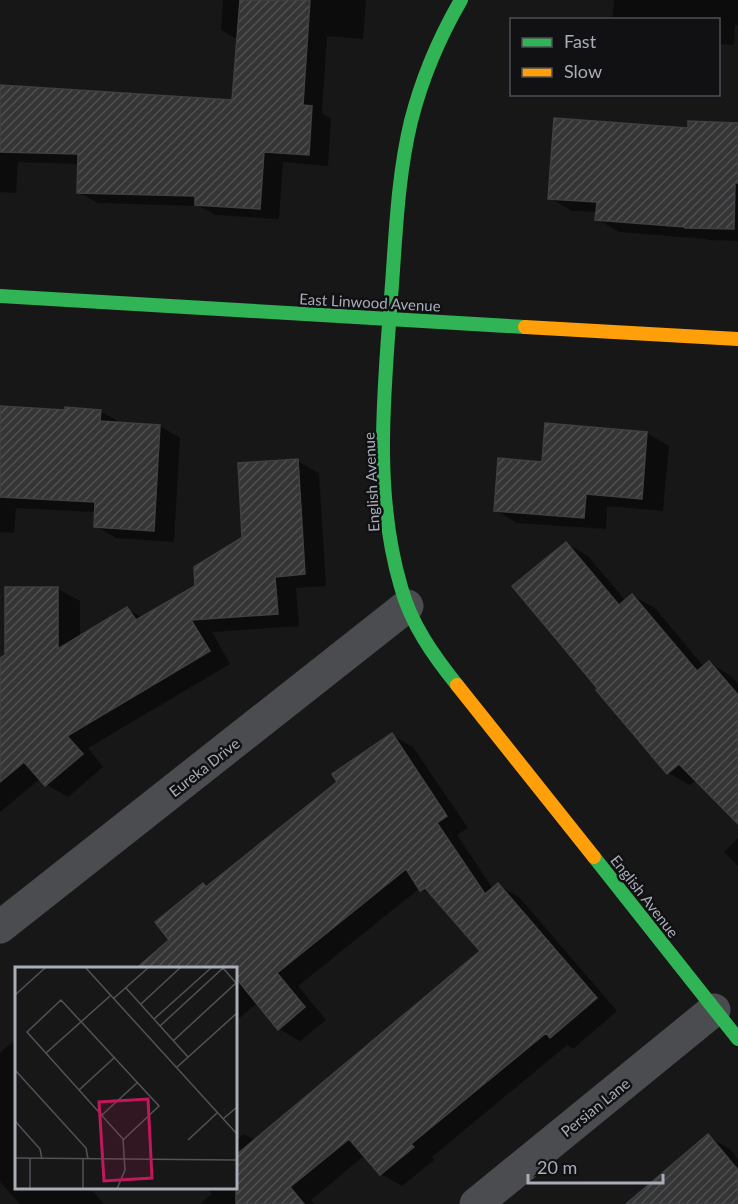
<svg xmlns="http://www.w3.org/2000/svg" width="738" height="1204" font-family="Lato,sans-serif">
	<defs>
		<pattern id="building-hatch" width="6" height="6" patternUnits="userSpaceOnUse" patternTransform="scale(1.5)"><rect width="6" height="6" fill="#353536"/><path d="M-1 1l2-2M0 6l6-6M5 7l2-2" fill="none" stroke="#4f5051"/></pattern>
	</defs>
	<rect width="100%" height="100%" fill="#171717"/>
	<path fill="#0007" d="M223,0H366L363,39L327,36L322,113L331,119L328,166L283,162L279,219L216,215L199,206L98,203L78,192L79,164L18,162L16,193L0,192V86L233,102L238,40L221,30Z
		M614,0H738V25H735L734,45L718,44V20H612Z
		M738,124V241L708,240L705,239L619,232L597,219V212L572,211L550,198L689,129Z
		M0,407L67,412L100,411L121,423L160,426L180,438L174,542L116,538L95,526L96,512L16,508L14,533L0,532Z
		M646,433L669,446L663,511L607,506L606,529L517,523L495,510L543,464Z
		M297,461L319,473L326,586L296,588L299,626L212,632L230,664L88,748L103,767L68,797L46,784L41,778L0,812V660L6,655V588L58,589L80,601V638L127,609L143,618L197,587L246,537Z
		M566,543L588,556L626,601L633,596L655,608L704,667L709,663L731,676L738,683V821L697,780L690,785L668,773Z
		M392,735L413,747L468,828L457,835L493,889L498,885L519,897L617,1011L573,1049L567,1045L432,1157L434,1160L402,1186L381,1174L365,1155L311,1200L314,1204H200L212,1194L206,1188H236V1141L244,1134L256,1141L482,952L437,899L420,888L298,986L326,1020L300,1041L279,1029L257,1003L236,1021V968H133L170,939L203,885L208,888L339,782Z
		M738,838V866L724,852Z
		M16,1039V1188H90L104,1204H20L0,1182V1053Z
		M708,1136L730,1149L738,1159V1204H638Z"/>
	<path fill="url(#building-hatch)" stroke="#3f4043" stroke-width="1.5" d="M240,0H310L303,105L312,106L309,155L264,152L260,209L195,205V196L77,193L78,154L0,152V85L232,100Z
		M554,118L688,128V121L738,123V183H735L734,229L685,228V227L595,220L597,202L548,199Z
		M0,406L65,410V407L101,410L100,421L160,425L154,531L94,527L95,502L0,497Z
		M545,423L647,432L642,499L586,494L584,518L494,511L498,458L542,462Z
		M298,459L305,574L275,577L278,614L191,620L210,651L67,736L83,754L45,786L24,762L0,782V658L5,655V587H58V649L127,607L136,620L195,586L194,567L243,537H242L238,463Z
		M566,542L619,605L632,594L697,671L709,661L738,695V824L679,764L667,774L596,690L598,689L512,586Z
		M392,733L447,816L437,823L485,894L498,883L597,998L550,1038L546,1033L411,1144L414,1147L380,1175L349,1139L290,1187L304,1204H236V1155L480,951L425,888L420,891L406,869L277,973L305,1007L278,1030L236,978V969H135L169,940L155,922L203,883L206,887L337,782L332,774Z
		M708,1134L738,1170V1204H626Z"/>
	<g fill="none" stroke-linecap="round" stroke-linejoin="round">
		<path stroke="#4b4c50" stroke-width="33" d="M0,927L407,606
			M476,1204L714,1010"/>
		<path stroke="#30b455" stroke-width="14" d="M0,296L525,327
			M457,685C433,655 411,624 401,587C372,489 385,383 392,284C396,230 398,175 411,121C422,78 439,38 461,0
			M594,857L738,1039"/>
		<path stroke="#ff9f0a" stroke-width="14" d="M525,327L738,339
			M457,685L594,857"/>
	</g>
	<g text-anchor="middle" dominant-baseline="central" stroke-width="5" stroke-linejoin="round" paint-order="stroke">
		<g font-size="15" fill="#a8adb8" stroke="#111113">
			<text transform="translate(370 302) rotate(3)">East Linwood Avenue</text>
			<text transform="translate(371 482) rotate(-93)">English Avenue</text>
			<text transform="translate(204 767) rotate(-38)">Eureka Drive</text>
			<text transform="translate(645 896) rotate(52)">English Avenue</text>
			<text transform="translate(595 1107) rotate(-39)">Persian Lane</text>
		</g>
	</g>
	<g transform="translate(15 967)">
		<rect width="222" height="222" fill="#171717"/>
		<path fill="none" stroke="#515357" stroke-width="1.5" d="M70,0L222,167M208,1L222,17M111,21L173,90M0,28L31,0M98,32L134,0M126,37L166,0M139,52L197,0M145,59L208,1M158,74L221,16M31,86L95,29M161,101L222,46M0,103L71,181L73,192M64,123L100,90M87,148L123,115M208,152L222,140M0,154L25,182L27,192M173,173L202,146M0,191L222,193M15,222V192M68,222V192M102,222L110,203L108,172L12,65L46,33L144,139L108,173"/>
		<path fill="#c2185b" fill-opacity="0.15" stroke="#c2185b" stroke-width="3" d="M133,132L137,211L89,214L84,135Z"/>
		<rect width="222" height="222" fill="none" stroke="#a8adb8" stroke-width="3"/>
	</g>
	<rect x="510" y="18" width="210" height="78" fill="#111113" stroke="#4d4f55" stroke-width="1.5"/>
	<rect x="522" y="38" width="30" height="9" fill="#30b455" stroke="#4d4f55" stroke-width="1.5"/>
	<text x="564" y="48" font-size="18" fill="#a8adb8">Fast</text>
	<rect x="522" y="68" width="30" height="9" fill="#ff9f0a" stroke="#4d4f55" stroke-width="1.5"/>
	<text x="564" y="78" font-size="18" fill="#a8adb8">Slow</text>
	<path d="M528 1174v9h135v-9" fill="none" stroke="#a8adb8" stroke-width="3"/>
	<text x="537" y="1174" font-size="18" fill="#a8adb8" stroke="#111113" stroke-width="4.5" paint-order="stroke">20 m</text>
</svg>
